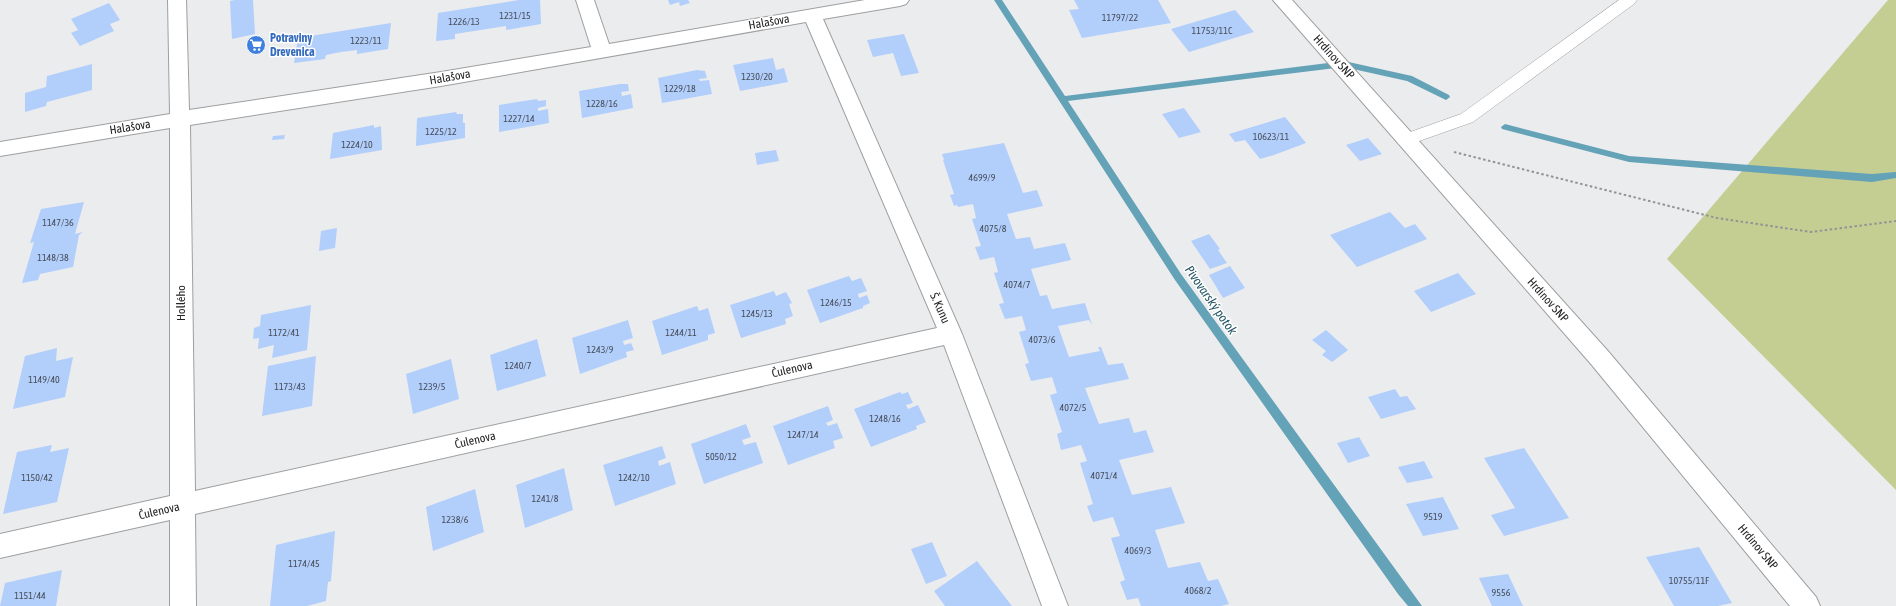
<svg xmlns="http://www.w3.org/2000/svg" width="1896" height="606" font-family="'Asap Condensed',sans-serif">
	<rect width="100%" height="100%" fill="#ebecee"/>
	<path fill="#c4ce92" d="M1888,0H1896V490L1667,259Z"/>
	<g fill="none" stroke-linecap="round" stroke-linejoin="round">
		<path fill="#64a2b7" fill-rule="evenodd" d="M994,0H1002L1065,96L1344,61L1412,76L1449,95L1450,97L1446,100L1407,81L1344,67L1068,101L1181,274L1422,606H1408L1398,594L1175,280Z
			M1505,124L1629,156L1872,174L1896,172V178L1872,182L1629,162L1502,129L1501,127Z"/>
	</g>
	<path fill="#b2cefb" d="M235,0H253L255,34L232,39L230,1Z
		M519,0H540L541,24L506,30V26L455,34V39L436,41L438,13Z
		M668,0H688L690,3L680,6L679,2L670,5Z
		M1074,0H1158L1171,23L1082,38L1069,10L1079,9Z
		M109,3L120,20L110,24L114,31L80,46L71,33L78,30L71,19Z
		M1235,10L1254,32L1189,52L1171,29Z
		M391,23L388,49L357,54V50L341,52L326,55L325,59L294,63L298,38Z
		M904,34L919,73L901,76L893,53L873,57L867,40Z
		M773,58L776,70L784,68L788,82L740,91L733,65Z
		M92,64V90L47,102L46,106L25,112V93L46,87L47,76Z
		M697,70L705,71L707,78L699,79L700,81L709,80L712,94L662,103L658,78Z
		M620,84H628L629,91L621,92L622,96L631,94L633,108L582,118L579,91Z
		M537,99L538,101L546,100V106L538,108V111L548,109L549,123L499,132V105Z
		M1184,108L1201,132L1179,138L1162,114Z
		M456,112L457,114H463V123H465V138L416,146L417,118Z
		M1285,117L1306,143L1274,155L1260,159L1245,140L1235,142L1229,134Z
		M374,125V128L381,126L382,150L330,159L333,133Z
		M285,135L284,139L272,140L273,136Z
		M1368,138L1382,154L1360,161L1346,145Z
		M1004,143L1023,193L1037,190L1043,206L1007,214L1016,239L1030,237L1034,249L1065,243L1071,260L1031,269L1040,296L1047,295L1052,309L1085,303L1092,325L1089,320L1058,326L1069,357L1100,351L1098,347H1101L1108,365L1123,363L1129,379L1085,388L1099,424L1129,418L1134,433L1146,430L1154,452L1119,460L1132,495L1171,487L1185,523L1155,530L1168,568L1200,562L1208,581L1218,579L1229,604L1221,606H1141L1138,598L1127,600L1120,582L1125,580L1111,538L1120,536L1113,517L1093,522L1087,506L1093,504L1080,463L1087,461L1081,445L1061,450L1057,434L1062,432L1050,395L1057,393L1052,377L1031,381L1025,364L1029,363L1019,332L1026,330L1022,316L1005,319L999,304L1004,303L994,273L998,272L994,257L980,260L975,247L981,246L972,219L976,218L973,204L958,207L957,205L954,206L950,195L954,194L943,160H944L942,154Z
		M776,150L779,161L757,165L755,153Z
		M84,202L75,234L83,232L79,235L73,267L40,274L38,280L22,283L34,242L30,243L41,209Z
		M1390,212L1405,228L1415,224L1427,239L1357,267L1330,235Z
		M337,228L335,248L319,251L321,231Z
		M1209,234L1220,249L1218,250L1227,263L1210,269L1191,241Z
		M1230,266L1245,288L1223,298L1209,275Z
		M1458,273L1476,294L1431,312L1414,291Z
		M849,276L852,281L861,278L867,291L858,294L859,298L867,295L870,303L863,306V308L820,323L807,290Z
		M774,291L776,296L786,292L792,303L789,304L793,316L785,319L786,324L741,338L730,305Z
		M311,305L307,350L272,358L274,345L258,349L259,338L253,339L254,328L260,326L261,315Z
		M697,306L699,311L708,308L715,333L708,335V340L662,355L652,321Z
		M628,320L633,338L623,341L624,345L631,343L634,350L626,352L627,357L580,374L572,338Z
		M1326,330L1348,350L1332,362L1322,355L1326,351L1312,340Z
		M537,339L546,376L497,391L490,355Z
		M57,348L56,361L73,357L65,397L13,409L25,356Z
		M316,356L312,406L262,416L268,366Z
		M451,359L459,399L413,414L406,374Z
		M1395,389L1400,397L1407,396L1416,409L1381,419L1368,397Z
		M900,392L902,394L908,392L913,403L906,405L908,409L918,405L926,422L916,426L917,429L871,447L854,409Z
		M828,406L833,420L826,423L828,426L837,423L843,438L833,441L835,448L788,465L773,426Z
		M746,424L751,437L742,440L744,445L756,442L763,463L704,484L691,444Z
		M1359,437L1370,456L1348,463L1337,443Z
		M52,445L50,452L69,448L57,502L3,514L17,452Z
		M662,446L666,458L658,461L659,466L670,462L676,484L615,506L603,465Z
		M1524,448L1569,518L1504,536L1491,515L1515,508L1484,458Z
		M1424,461L1433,478L1407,483L1398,467Z
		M564,468L573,510L525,528L516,485Z
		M475,489L484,532L433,551L426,507Z
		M1443,497L1459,529L1423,536L1406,504Z
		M335,531L331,581L328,582L326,601L307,606H270L276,545Z
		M932,542L947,576L926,584L911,549Z
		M1699,547L1732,603L1718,606H1674L1646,557Z
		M977,561L1012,606H945L934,591Z
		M62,570L56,606H0L5,583Z
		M1508,574L1523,606H1492L1479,578Z"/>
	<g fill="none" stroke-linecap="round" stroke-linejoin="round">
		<defs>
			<path id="service" d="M1619,0H1637L1634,4L1473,122L1405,146L1399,144L1396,140L1399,136L1461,114Z"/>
			<path id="minor" d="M168,0H186L189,110L441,72L591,47L576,0H594L609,44L865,0H909L906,4L900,6L823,19L962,334L1068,606H1042L944,345L195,514L196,606H170V520L0,558V534L170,496V128L0,156V142L170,114ZM806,22L937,328L195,491L190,125L441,86Z
				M1273,0H1292L1607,350L1816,597L1820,606H1790L1591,364Z"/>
		</defs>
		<use href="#service" stroke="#9e9fa0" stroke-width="1"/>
		<use href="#minor" stroke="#9e9fa0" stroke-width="2"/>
		<path stroke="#929394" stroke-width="2" stroke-dasharray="2.5 2.5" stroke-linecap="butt" d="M1454,152L1717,218L1811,232L1896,221"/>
		<use href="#service" fill="#fff" fill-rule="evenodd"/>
		<use href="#minor" fill="#fff" fill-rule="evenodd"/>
	</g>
	<defs>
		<symbol id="supermarket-disc" viewBox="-11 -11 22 22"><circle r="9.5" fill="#3f7fe0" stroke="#fff"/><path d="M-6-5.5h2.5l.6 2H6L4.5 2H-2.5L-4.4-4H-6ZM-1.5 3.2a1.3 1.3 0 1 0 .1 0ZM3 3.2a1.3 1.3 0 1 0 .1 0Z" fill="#fff"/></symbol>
	</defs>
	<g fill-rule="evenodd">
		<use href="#supermarket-disc" x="245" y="34" width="22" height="22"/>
	</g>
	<g text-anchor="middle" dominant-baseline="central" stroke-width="3" stroke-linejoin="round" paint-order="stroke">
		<g font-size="10" fill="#474e5a">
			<text x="515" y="15">1231/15</text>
			<text x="1120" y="17">11797/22</text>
			<text x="464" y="21">1226/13</text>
			<text x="1212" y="30">11753/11C</text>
			<text x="366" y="40">1223/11</text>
			<text x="757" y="76">1230/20</text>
			<text x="680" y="88">1229/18</text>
			<text x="602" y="103">1228/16</text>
			<text x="519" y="118">1227/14</text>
			<text x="441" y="131">1225/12</text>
			<text x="1271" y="136">10623/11</text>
			<text x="357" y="144">1224/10</text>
			<text x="982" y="177">4699/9</text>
			<text x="58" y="222">1147/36</text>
			<text x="993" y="228">4075/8</text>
			<text x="53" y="257">1148/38</text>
			<text x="1017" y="284">4074/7</text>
			<text x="836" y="302">1246/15</text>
			<text x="757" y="313">1245/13</text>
			<text x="284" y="332">1172/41</text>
			<text x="681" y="332">1244/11</text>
			<text x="1042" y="339">4073/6</text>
			<text x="600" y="349">1243/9</text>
			<text x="518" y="365">1240/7</text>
			<text x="44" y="379">1149/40</text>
			<text x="290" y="386">1173/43</text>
			<text x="432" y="386">1239/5</text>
			<text x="1073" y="407">4072/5</text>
			<text x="885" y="418">1248/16</text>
			<text x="803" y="434">1247/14</text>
			<text x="721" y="456">5050/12</text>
			<text x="1104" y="475">4071/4</text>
			<text x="37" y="477">1150/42</text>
			<text x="634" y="477">1242/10</text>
			<text x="545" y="498">1241/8</text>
			<text x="1433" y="516">9519</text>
			<text x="455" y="519">1238/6</text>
			<text x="1138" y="550">4069/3</text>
			<text x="304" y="563">1174/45</text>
			<text x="1689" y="580">10755/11F</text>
			<text x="1198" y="590">4068/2</text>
			<text x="1501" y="592">9556</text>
			<text x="30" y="595">1151/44</text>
		</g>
		<g font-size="12" fill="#232324" stroke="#fff">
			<text transform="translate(769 22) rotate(-10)">Halašova</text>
			<text transform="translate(1334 57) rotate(48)">Hrdinov SNP</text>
			<text transform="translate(450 77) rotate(-10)">Halašova</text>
			<text transform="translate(130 127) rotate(-9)">Halašova</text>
			<text transform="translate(1548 300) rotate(48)">Hrdinov SNP</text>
			<text transform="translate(181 303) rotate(-90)">Hollého</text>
			<text transform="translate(940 308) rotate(66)">Š. Kunu</text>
			<text transform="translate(792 369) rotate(-13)">Čulenova</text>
			<text transform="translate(475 440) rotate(-13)">Čulenova</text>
			<text transform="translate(159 511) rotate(-13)">Čulenova</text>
			<text transform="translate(1758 547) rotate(50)">Hrdinov SNP</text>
		</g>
		<g font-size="12" font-weight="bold" fill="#366cbe" stroke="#fff" text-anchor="start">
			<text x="270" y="38">Potraviny<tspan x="270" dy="14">Drevenica</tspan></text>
		</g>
		<g font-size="13" font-style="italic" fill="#275868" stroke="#fff">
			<text transform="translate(1211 300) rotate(55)">Pivovarský potok</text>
		</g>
	</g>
</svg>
